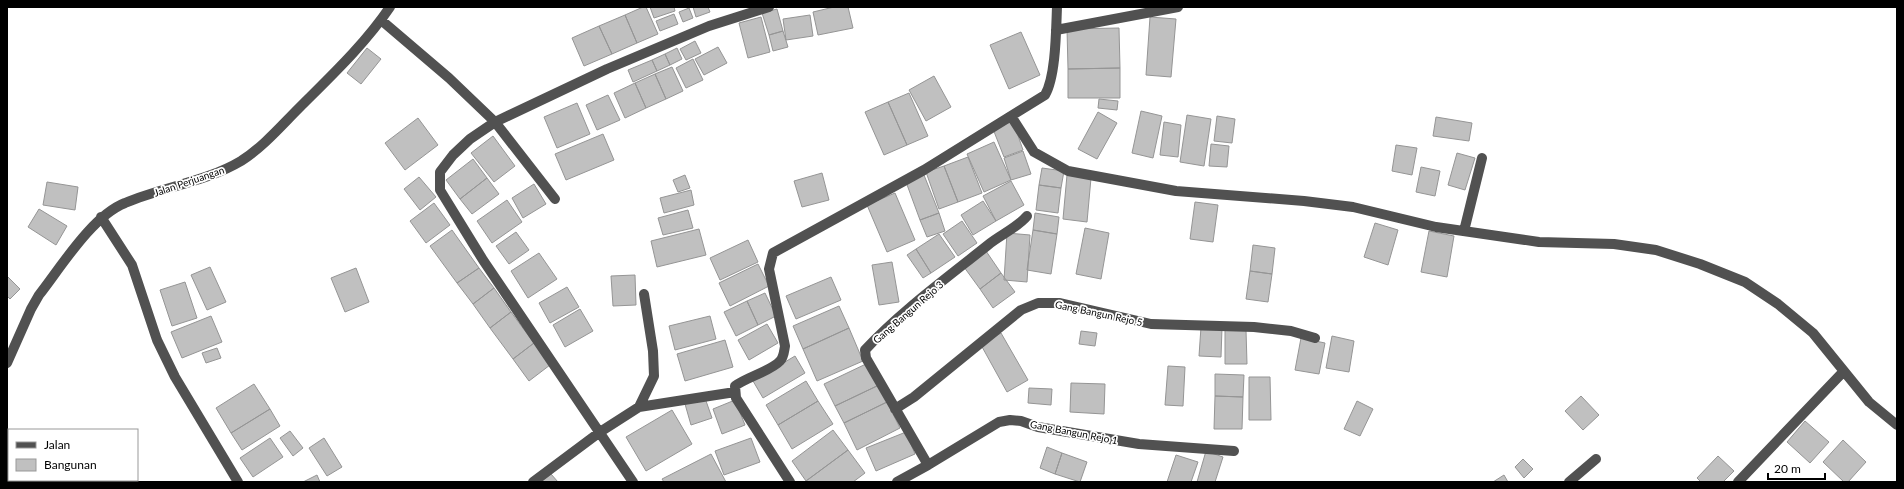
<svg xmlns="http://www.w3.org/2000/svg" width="1904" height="489" font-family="Lato,sans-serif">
	<rect width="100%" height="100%" fill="#fff"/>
	<path fill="#c0c0c0" stroke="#959595" d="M643,7H646L658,34L637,43L625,15Z
		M650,7H674L675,11L654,18Z
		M693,7H708L710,12L696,17Z
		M834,7H848L853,28L818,35L813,12Z
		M689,8L693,18L683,22L679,12Z
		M777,9L783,31L769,35L762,13Z
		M674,14L678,24L660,31L656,21Z
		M625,15L637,43L612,54L599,26Z
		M810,15L813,36L786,40L783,19Z
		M761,17L770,52L748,58L739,23Z
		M1150,17L1176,19L1171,77L1146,75Z
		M599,26L612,54L584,66L572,38Z
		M1119,28L1120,68L1068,69L1067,29Z
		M783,31L788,47L773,51L769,35Z
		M1021,32L1040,75L1009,89L990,45Z
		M695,41L701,53L686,60L680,49Z
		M718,47L727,63L704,75L695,59Z
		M367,48L381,59L361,84L347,73Z
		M677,48L682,59L670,65L665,54Z
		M665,54L670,65L657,71L652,60Z
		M693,59L703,80L686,88L676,68Z
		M652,60L657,71L633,82L628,70Z
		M672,67L683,91L666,99L655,74Z
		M1120,68V98H1068V69Z
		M655,74L666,99L646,108L635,83Z
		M934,76L951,107L926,121L909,90Z
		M635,83L646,108L625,118L614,93Z
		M909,93L928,136L907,145L888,102Z
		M608,95L620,120L597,130L586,105Z
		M1099,99L1118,101L1117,110L1098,108Z
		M888,102L907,145L884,155L865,112Z
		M577,103L590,134L557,148L544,117Z
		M1141,111L1162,116L1153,158L1132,153Z
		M1098,112L1117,123L1097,159L1078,149Z
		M1187,115L1211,119L1204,166L1180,162Z
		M1217,116L1235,119L1232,143L1214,141Z
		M1436,117L1472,123L1469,141L1433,136Z
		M418,118L438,145L405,170L385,143Z
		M1013,121L1023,150L1004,157L993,129Z
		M1164,122L1181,125L1178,157L1160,155Z
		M603,134L614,160L566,180L555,154Z
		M493,136L515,166L494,182L471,153Z
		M994,142L1011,180L984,192L967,154Z
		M1211,144L1229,146L1227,167L1209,166Z
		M1396,145L1417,148L1412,175L1392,171Z
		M1023,151L1031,174L1011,180L1004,158Z
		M1457,153L1475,158L1465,190L1448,185Z
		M968,157L982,193L958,202L944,166Z
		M473,159L487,178L460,199L446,180Z
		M944,166L958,202L939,209L926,172Z
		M1421,167L1440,171L1435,196L1416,192Z
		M1042,168L1064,171L1061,188L1039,185Z
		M822,173L829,200L802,207L794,181Z
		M685,175L690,188L678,192L673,180Z
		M924,175L939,213L920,220L906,182Z
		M1067,175L1091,178L1087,222L1063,219Z
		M419,177L436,197L420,210L404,189Z
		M487,178L499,194L472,214L460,199Z
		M1011,181L1024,205L996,221L983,196Z
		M47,182L78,187L75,210L43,205Z
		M534,184L546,204L523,218L512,198Z
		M1039,185L1061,188L1058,213L1036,210Z
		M691,190L694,205L664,213L660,198Z
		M895,193L915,240L887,252L867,205Z
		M507,200L522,222L492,243L477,221Z
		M983,201L996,221L973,235L961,215Z
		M1195,202L1218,205L1213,242L1190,239Z
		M434,203L450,225L426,243L410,221Z
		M39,209L67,226L56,245L28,227Z
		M688,210L693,228L663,235L658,218Z
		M939,213L945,231L927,237L920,220Z
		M1035,213L1059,217L1057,234L1033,230Z
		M962,221L977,243L958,256L943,234Z
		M1375,223L1398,230L1388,265L1364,257Z
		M1085,228L1109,233L1101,279L1076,274Z
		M699,229L706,255L657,267L651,241Z
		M452,230L479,268L457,283L430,246Z
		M1033,230L1057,234L1051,274L1027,270Z
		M1429,231L1454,236L1447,277L1421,272Z
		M516,232L529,250L509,264L496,246Z
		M1007,233L1030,235L1027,282L1004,280Z
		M939,234L955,257L931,273L916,249Z
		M748,240L758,262L720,280L710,258Z
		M1253,245L1275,248L1272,274L1250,271Z
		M916,249L931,273L923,278L907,255Z
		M986,251L1001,273L980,289L964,267Z
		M539,253L557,279L528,298L511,271Z
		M892,262L899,302L879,305L872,265Z
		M758,264L769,286L730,306L719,283Z
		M210,267L226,302L207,310L191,275Z
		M356,268L369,302L345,312L331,278Z
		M479,268L494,288L473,304L457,283Z
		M1250,271L1272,274L1268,302L1246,299Z
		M1001,273L1015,292L993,308L980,289Z
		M635,275L636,305L613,306L611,276Z
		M7,276L20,289L10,299L7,296Z
		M831,277L841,300L796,319L786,296Z
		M185,282L197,318L172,326L160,290Z
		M567,287L579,307L550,323L539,303Z
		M494,288L511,312L490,328L473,304Z
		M765,293L776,316L758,325L747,301Z
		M747,301L758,325L736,336L724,312Z
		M839,306L849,328L803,349L793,326Z
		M580,309L593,331L565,347L553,325Z
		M511,312L534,343L513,359L490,328Z
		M211,316L222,342L182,358L171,332Z
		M710,316L716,339L675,350L669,326Z
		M767,324L778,343L749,360L738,340Z
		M1201,327L1222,328L1221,357L1199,356Z
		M849,328L863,361L817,381L803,349Z
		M1225,329L1246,330L1247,364H1225Z
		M1081,331L1097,333L1095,346L1079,344Z
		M1001,333L1028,380L1007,392L981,345Z
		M1332,336L1354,341L1349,372L1326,368Z
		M1301,338L1325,343L1319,374L1295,370Z
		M725,340L733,367L685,381L677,354Z
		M534,343L550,365L529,381L513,359Z
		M217,348L221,358L206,363L202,353Z
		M795,356L805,373L763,398L753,381Z
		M868,363L879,385L835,406L824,384Z
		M1168,366L1185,367L1183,406L1165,405Z
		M1215,374L1244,375L1243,397L1215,396Z
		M1249,377H1270L1271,420H1249Z
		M806,381L818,401L778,425L766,405Z
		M1071,383L1105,384L1104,414L1070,412Z
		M254,384L270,409L231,433L216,408Z
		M879,385L887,402L844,423L835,406Z
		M1029,388L1052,389L1051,405L1028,403Z
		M1215,396L1243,397L1242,429H1214Z
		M1581,396L1599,415L1583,430L1565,411Z
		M705,398L712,418L691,425L685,404Z
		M735,400L745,425L722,434L713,409Z
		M818,401L833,424L792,449L778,425Z
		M1357,401L1373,409L1360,436L1344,429Z
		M887,402L900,428L857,450L844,423Z
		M270,409L280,426L242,450L231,433Z
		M672,410L692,444L646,471L626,437Z
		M1805,421L1829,442L1810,463L1787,442Z
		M833,430L848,450L806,481L792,461Z
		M290,431L303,448L293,456L280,438Z
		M906,432L915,454L876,471L866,448Z
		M270,438L283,457L253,477L240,458Z
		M324,438L342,467L327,476L309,448Z
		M751,438L760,462L724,475L715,451Z
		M1843,440L1866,462L1848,482H1844L1823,462Z
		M1047,447L1062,453L1055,474L1040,468Z
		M848,450L865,473L853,482H807L806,481Z
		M1206,451L1223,457L1215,482H1197Z
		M1062,453L1087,462L1080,482L1055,474Z
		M711,454L726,482H664L662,479Z
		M1176,455L1198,462L1191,482H1167Z
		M1718,456L1734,471L1723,482H1701L1697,478Z
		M1523,459L1533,469L1524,478L1515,467Z
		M551,474L558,482H541Z
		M317,475L320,482H303Z
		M1504,475L1508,482H1493Z"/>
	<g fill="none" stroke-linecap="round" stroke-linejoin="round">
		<path stroke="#515151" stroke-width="10" d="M381,20L449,78L495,122L470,139L453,155L440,172V190L483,260L633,482
			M1056,30L1178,7
			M1011,116L1034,152L1068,171L1176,191L1304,201L1353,207L1436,227L1539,242L1614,244L1656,250L1700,264L1745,282L1778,304L1813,333L1869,402L1897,425
			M555,199L495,122L607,69L709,26L769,7
			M101,217L132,265L157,340L175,377L238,482
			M1464,231L1482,158
			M7,363L31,309L39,295C61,267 92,216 125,203C162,187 206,182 241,161C263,147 281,126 299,108C331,76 365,44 390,7
			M639,407L654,376L653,351L644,294
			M895,409L914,397L1021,310L1038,303H1060L1151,324L1254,327L1291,331L1315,338
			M928,465L999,422L1010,420L1021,421L1038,427L1139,444L1234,451
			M533,482L600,432L639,407L735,392
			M790,482L736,398L735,386C747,377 771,371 780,361C784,357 784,351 785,346L769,269L773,253L924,170L1045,95C1056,76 1056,30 1057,7
			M897,482L928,465L866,358L865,350C900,312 948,277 988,245C1000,235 1017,228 1027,216
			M1569,482L1596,459
			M1738,482L1844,371"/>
	</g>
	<g text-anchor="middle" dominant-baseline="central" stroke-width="3.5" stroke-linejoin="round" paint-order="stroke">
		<g font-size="10" fill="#000" stroke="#fff">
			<text transform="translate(189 181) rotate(-19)">Jalan Perjuangan</text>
			<text transform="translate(908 312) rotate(-41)">Gang Bangun Rejo 3</text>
			<text transform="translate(1099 313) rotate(12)">Gang Bangun Rejo 5</text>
			<text transform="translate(1074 432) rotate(11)">Gang Bangun Rejo 1</text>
		</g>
	</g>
	<rect width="1904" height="489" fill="none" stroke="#000000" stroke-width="16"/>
	<rect x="8" y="429" width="130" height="52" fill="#ffffff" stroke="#999999"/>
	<rect x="16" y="442" width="20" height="6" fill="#515151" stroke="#999999"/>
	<text x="44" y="449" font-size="12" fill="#000000">Jalan</text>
	<rect x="16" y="459" width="20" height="12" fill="#c0c0c0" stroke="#999999"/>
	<text x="44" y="469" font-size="12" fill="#000000">Bangunan</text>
	<path d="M1768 473v6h57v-6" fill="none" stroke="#000000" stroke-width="2"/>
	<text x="1774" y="473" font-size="12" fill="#000000" stroke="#ffffff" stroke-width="3" paint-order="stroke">20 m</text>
</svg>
